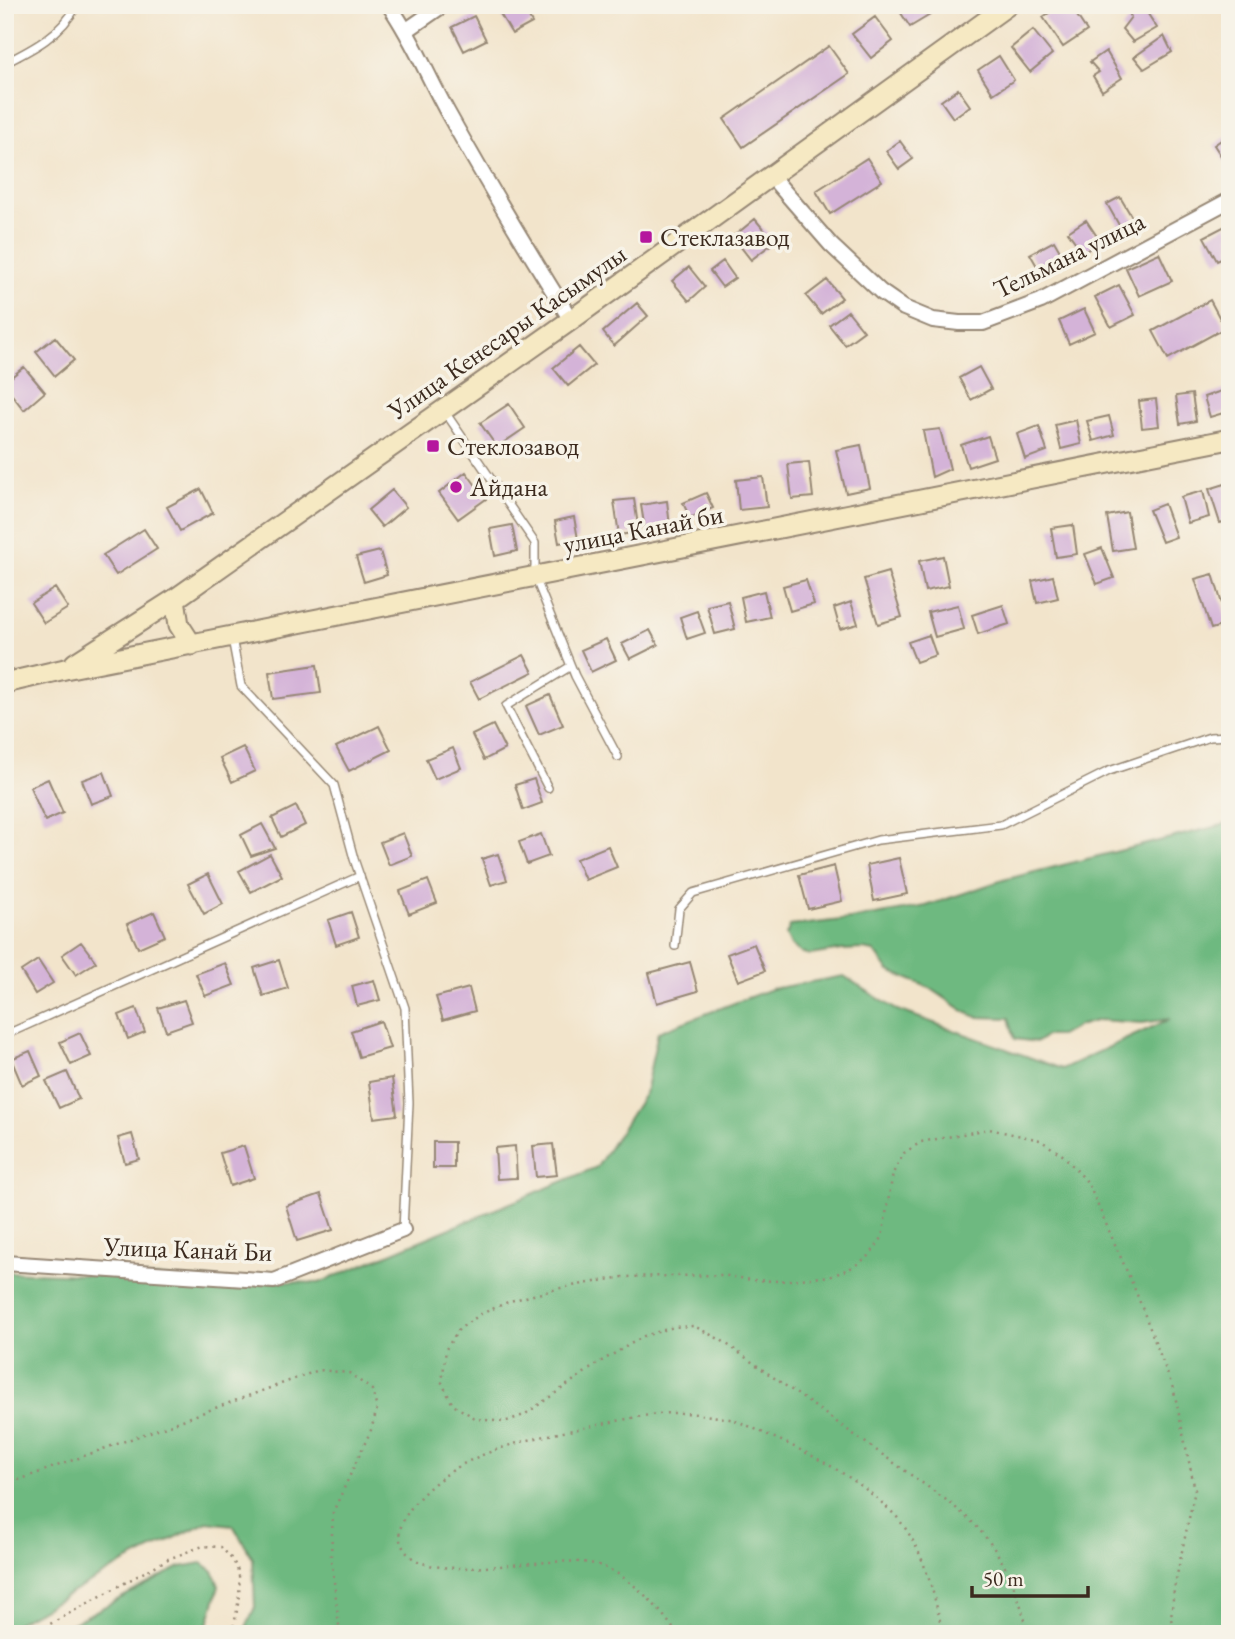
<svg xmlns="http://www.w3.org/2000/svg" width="1235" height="1639" font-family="'EB Garamond',serif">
	<rect width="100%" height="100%" fill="#f7f3e8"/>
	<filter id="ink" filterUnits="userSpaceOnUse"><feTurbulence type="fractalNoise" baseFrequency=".0143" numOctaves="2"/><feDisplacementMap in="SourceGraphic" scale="14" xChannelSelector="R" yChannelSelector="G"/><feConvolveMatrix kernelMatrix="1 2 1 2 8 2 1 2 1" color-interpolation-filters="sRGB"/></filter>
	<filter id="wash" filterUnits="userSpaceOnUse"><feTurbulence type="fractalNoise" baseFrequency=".00686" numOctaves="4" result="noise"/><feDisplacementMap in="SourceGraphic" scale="28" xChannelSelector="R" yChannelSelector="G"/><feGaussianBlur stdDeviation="1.57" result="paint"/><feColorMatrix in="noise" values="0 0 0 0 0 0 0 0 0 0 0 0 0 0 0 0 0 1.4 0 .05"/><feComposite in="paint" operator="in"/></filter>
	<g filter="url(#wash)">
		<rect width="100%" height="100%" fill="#f2e4cb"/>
		<path fill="#6eb980" stroke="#54724f" stroke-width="2" d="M1230,823V1634H243L255,1607L253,1559L233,1525L207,1522L128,1561L5,1630V1272L319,1283L597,1167L645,1093L658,1032L771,989L844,976L895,1009L1062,1069L1170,1019L1142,1023L1099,1020L1078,1026L1060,1036H1046L1037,1042L1015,1039L1009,1018L977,1017L967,1013L930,988L889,971L874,951L863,949L842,950L810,955L800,952L791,945L786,935L790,926L859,918L926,906L1003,880Z
			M202,1563L213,1571L219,1586L205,1634H52L180,1567Z"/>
		<g id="blocks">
			<path fill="#d4b3d8" d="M495,5H522L532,23L512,34Z
				M907,5H924L930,15L910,27L899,10Z
				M1061,5H1070L1087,31L1063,47L1043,17Z
				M1125,5H1142L1157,28L1133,42L1122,29L1131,17Z
				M474,16L486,40L464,51L452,27Z
				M875,17L893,41L871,58L852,34Z
				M1033,30L1052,54L1030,72L1011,48Z
				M1164,36L1172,52L1144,69L1134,57Z
				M829,46L849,74L743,147L724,119Z
				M1106,51L1122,78L1102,91L1093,76L1099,72L1090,62Z
				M999,56L1014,80L993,94L978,70Z
				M958,89L970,106L953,118L941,101Z
				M1230,134V163L1227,165L1214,145Z
				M900,141L913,159L899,169L886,151Z
				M867,158L882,181L830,214L816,191Z
				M1120,197L1136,224L1123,232L1107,204Z
				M755,219L774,242L751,260L733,237Z
				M1086,220L1100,241L1083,253L1068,232Z
				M1227,225L1230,230V255L1217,261L1204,237Z
				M1054,241L1065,260L1041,273L1030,254Z
				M1159,253L1172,281L1139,296L1126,268Z
				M723,261L735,278L722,287L710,271Z
				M689,267L705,287L689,301L672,281Z
				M827,280L842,298L821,314L806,296Z
				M1119,285L1135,315L1111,327L1095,297Z
				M1210,300L1225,328L1168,359L1153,331Z
				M637,303L648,316L614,346L603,332Z
				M1084,309L1095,332L1069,344L1059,321Z
				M848,311L864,331L845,345L829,325Z
				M55,337L74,360L55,376L36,352Z
				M579,347L594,365L568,386L553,368Z
				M24,367L45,392L24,410L5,386V382Z
				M979,367L991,389L971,400L959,378Z
				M1230,388V411L1210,417L1204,397Z
				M1192,394L1196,421L1180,424L1176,396Z
				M1156,399L1159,426L1142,428L1139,401Z
				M509,404L525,428L497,447L480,423Z
				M1109,416L1114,435L1093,441L1087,421Z
				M1076,420L1081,444L1061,449L1055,425Z
				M1039,426L1047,451L1025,459L1017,434Z
				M940,429L950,469L932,477L923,431Z
				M988,436L995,458L968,467L961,445Z
				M861,445L870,488L846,493L836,450Z
				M809,462L813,497L792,499L788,464Z
				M466,472L486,499L458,519L439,493Z
				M763,477L767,507L739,510L736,480Z
				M1225,484L1230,498V520L1220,523L1209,489Z
				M201,489L213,513L180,531L167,507Z
				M392,490L406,507L382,527L368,510Z
				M1203,491L1209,517L1188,523L1181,497Z
				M706,493L713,508L690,518L683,503Z
				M634,499L639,532L619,535L614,501Z
				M667,501L670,526L645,530L641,505Z
				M1164,504L1176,537L1162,542L1149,510Z
				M1127,512L1133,548L1113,551L1107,516Z
				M574,517L578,539L559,543L555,521Z
				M512,525L517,551L495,556L490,529Z
				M1073,525L1077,554L1056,557L1051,528Z
				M144,529L157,549L116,575L103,555Z
				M1102,548L1114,578L1097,584L1085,554Z
				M380,551L387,575L364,582L356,557Z
				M943,556L949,586L925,591L919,561Z
				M888,572L902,617L878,624L864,579Z
				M1213,574L1228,624L1211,629L1195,579Z
				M1053,576L1058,598L1037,603L1032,581Z
				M806,580L814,604L790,611L783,586Z
				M55,588L68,608L44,623L31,603Z
				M764,591L770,617L746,622L741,597Z
				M728,601L735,629L715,634L707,606Z
				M851,602L858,624L840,629L834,608Z
				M958,605L964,629L935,637L928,612Z
				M1003,605L1009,624L978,634L972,615Z
				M697,611L705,633L687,639L680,617Z
				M650,630L658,645L630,659L622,644Z
				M929,635L936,655L916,662L908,642Z
				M606,639L616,660L591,672L581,650Z
				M524,655L533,672L479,699L470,682Z
				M317,665L321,693L273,699L269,672Z
				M550,695L563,725L539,735L526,706Z
				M493,725L505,749L484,760L472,735Z
				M379,726L391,750L349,771L336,747Z
				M243,747L255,771L232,782L220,758Z
				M453,748L461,768L435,779L426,759Z
				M104,772L113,796L91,804L82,780Z
				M48,779L63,813L45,821L30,787Z
				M534,779L542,803L523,810L515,785Z
				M296,806L305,825L281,837L272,818Z
				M262,824L275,848L251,856L241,835Z
				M403,833L412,856L389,865L380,842Z
				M541,834L549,856L527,864L519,842Z
				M608,846L617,867L585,880L576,859Z
				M270,854L282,876L251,892L239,871Z
				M498,854L507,880L491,885L482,859Z
				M899,858L907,894L874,901L867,865Z
				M834,866L842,901L808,909L799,875Z
				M208,874L223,904L204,914L188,884Z
				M428,880L437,903L409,914L400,891Z
				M154,912L165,936L138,948L127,924Z
				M351,912L359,937L336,945L328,920Z
				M81,942L96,962L76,975L62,955Z
				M754,944L765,971L738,981L727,954Z
				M38,960L53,983L35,994L21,971Z
				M279,960L288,988L263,996L254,968Z
				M690,962L698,991L657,1003L649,973Z
				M225,963L234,985L205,996L196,974Z
				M374,980L380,1000L357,1006L352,986Z
				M469,988L475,1011L443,1020L436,997Z
				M184,1000L192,1022L166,1031L158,1008Z
				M136,1008L145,1032L128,1039L119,1015Z
				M381,1021L390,1048L359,1057L351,1031Z
				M80,1033L91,1056L71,1065L60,1042Z
				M30,1051L41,1076L22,1085L11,1059Z
				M67,1072L79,1099L59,1108L46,1081Z
				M392,1078L397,1115L374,1118L369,1082Z
				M132,1134L139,1159L125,1163L118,1138Z
				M433,1142H454V1168H433Z
				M553,1144L557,1175L536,1177L533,1146Z
				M244,1146L254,1178L230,1186L220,1153Z
				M515,1146L517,1178L497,1179L495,1148Z
				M321,1194L333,1230L297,1241L286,1206Z"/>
		</g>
	</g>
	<g filter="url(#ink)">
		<use href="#blocks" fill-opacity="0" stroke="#968774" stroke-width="2"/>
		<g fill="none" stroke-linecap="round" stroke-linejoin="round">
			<defs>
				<path id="lane" d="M5,63C33,49 62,34 77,5
					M445,412L535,543V577L575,676L618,757
					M232,638L241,686L334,785L354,859L405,1008L409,1103L403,1230
					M548,788L506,706L571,666
					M675,946L679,909L693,893L878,840L1001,825L1109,771L1210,737L1230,736
					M5,1035L360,876"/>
				<path id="street" d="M389,5C413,39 428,77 448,113C487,183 528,251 571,320
					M407,30L443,5
					M770,175L831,245L881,292L904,308L933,320L959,323H983L1041,301L1230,200
					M5,1263L274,1281L403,1230"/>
				<path id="secondary" d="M175,599L179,625L192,645
					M75,663L175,599L571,320L1008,5
					M5,683L65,669L1230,439"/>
			</defs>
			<use href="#lane" stroke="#968774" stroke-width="10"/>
			<use href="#street" stroke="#968774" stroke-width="18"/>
			<use href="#secondary" stroke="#968774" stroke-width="23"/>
			<path stroke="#968774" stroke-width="2.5" stroke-dasharray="2 5" stroke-linecap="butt" d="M5,1485L319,1370L349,1373L372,1390L377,1409L371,1430L333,1512L331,1555L340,1634
				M32,1634L168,1559L203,1546L221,1547C227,1554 235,1561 238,1571C242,1585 237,1621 230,1634
				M677,1634C660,1608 633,1579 604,1567C557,1547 429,1591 404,1549C395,1536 401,1523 409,1511C422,1491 445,1474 465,1463C506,1442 554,1434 598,1425C631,1418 663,1410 697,1414C709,1416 722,1417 734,1420C745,1424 757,1430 768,1435C809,1453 847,1472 881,1502C887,1508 895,1514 900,1521C925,1553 934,1594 943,1634
				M1028,1634C1021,1599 1006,1560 982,1533C973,1521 960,1512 949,1502L721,1340L694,1326L674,1327L644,1336L600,1362L524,1415L504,1422L477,1419L453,1405L442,1383L446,1349L459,1329L481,1314L510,1301L561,1288L623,1277L722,1275L752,1280L779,1281L832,1276L853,1267L869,1256L882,1238L893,1173L904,1153L921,1142L989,1129L1040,1140L1064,1156L1088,1183L1136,1292L1174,1391L1195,1490L1174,1589L1171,1618L1173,1634"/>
			<use href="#lane" stroke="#fff" stroke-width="7"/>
			<use href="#street" stroke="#fff" stroke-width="14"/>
			<use href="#secondary" stroke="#f6e9c3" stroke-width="19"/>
		</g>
	</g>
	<g fill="#b5179e" stroke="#f7f3e8" stroke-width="2.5">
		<rect x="639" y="230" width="14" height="14" rx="3.5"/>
		<rect x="426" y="439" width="14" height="14" rx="3.5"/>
		<circle cx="456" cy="487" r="7"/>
	</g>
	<g text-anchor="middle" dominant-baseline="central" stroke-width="7" stroke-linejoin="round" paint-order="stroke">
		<g font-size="26" fill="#3b2a1e" stroke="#f7f3e8" text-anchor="start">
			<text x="660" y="237">Стеклазавод</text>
			<text x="447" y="446">Стеклозавод</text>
			<text x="470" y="487">Айдана</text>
		</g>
		<g font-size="26" fill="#3b2a1e" stroke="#f7f3e8">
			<text transform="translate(1069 255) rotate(-26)">Тельмана улица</text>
			<text transform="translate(507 332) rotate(-35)">Улица Кенесары Касымулы</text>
			<text transform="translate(643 529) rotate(-11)">улица Канай би</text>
			<text transform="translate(188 1249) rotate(2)">Улица Канай Би</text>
		</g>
	</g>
	<rect width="1235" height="1639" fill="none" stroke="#f7f3e8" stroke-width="28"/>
	<path d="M972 1586v10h116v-10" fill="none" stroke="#3b2a1e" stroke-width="3.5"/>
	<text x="983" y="1586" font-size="21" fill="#3b2a1e" stroke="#f7f3e8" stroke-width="5" paint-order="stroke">50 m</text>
</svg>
